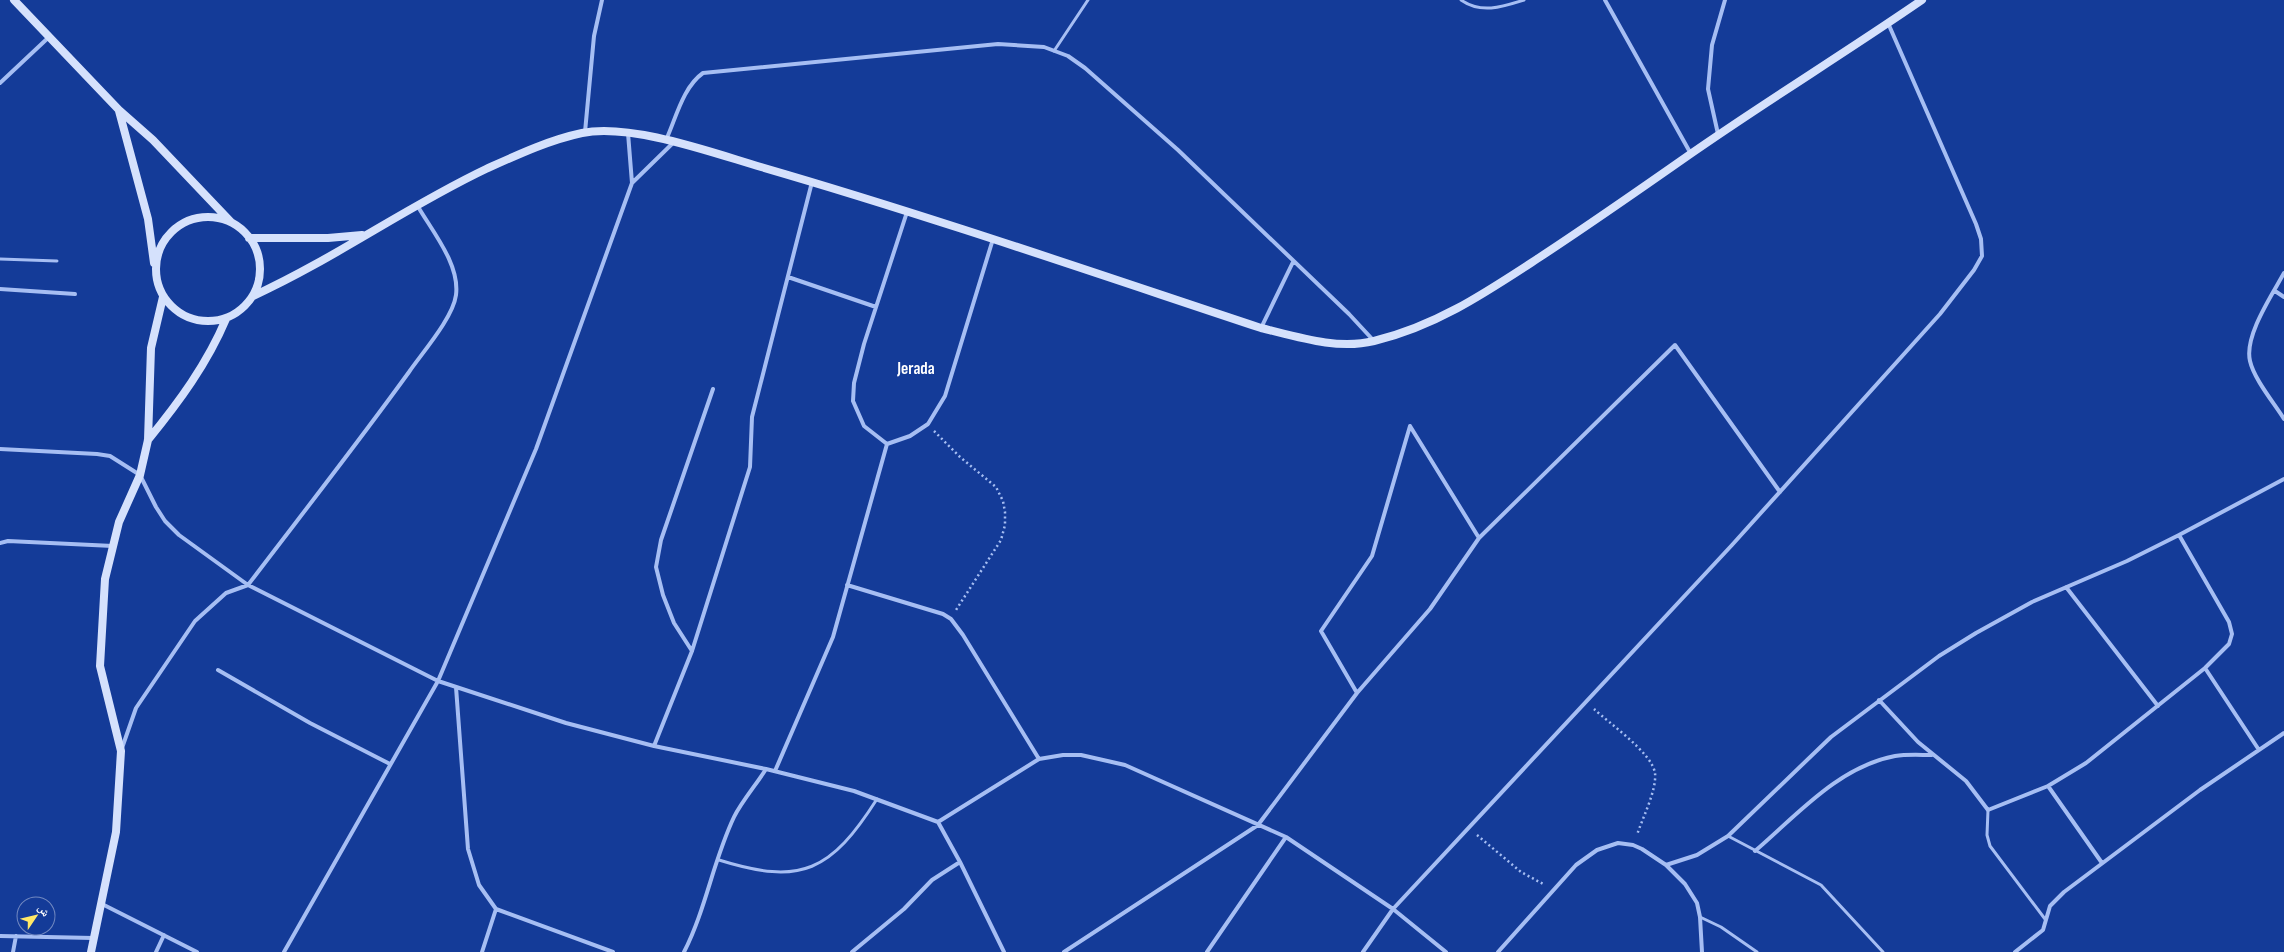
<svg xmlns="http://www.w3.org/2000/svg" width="2284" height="952" font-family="'Sofia Sans Condensed','Noto Naskh Arabic',sans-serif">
	<rect width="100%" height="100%" fill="#143b98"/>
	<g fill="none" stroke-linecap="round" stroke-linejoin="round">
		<path stroke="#a6bef3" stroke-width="2.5" stroke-dasharray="2 3" stroke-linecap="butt" d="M934,431L960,457L996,487L1003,501L1005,512V525L1001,540L956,610
			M1594,709C1609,723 1652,753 1655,773C1657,790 1642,819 1637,835
			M1477,835L1521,872L1545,885"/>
		<path stroke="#a6bef3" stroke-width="3" d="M1461,0C1481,14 1502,7 1524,0
			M1054,51L1088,0
			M0,259L57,261
			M1988,810L1987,835L1990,846L2045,919
			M1728,836L1821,885L1883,952
			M719,860C802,886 831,871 877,799
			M1700,917L1721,927L1757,952"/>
		<path stroke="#a6bef3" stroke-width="4" d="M1605,0L1691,154
			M0,83L49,37
			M585,132L594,36L602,0
			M1718,134L1708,89L1712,45L1725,0
			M666,140C676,118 683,87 703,73L998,44L1044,47L1068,56L1085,68L1178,150L1349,314L1374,341
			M632,183L674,142
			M2284,273C2272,295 2244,336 2250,361C2254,379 2274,403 2284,419
			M788,277L876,307
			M0,289L75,294
			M2275,291L2284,297
			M1261,328L1293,262
			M887,444L864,426L853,401L854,383L864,344L907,212
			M887,444L910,436L928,424L945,396L993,239
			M0,449L97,454L110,456L140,475L156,507L165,521L179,535L248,585L438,681L566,723L654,746L766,769L854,791L938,822L1039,759L1063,755H1081L1125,765L1286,837L1393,909L1446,952
			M0,543L8,541L113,546
			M847,585L943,614L951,619L963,635L1039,759
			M2066,587L2158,706
			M692,651L674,623L663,595L656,567L661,540L713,389
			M2205,668L2259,750
			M218,670L310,723L390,764
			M456,687L468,849L479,885L496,909L613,952
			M1357,693L1321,631L1372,556L1410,426L1479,538
			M1879,700L1918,742L1966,781L1988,810L2048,786L2086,763L2205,668L2229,644L2232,634L2229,622L2179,535
			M654,746L692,651L750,467L752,417L812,182
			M122,748L136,708L195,621L226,593L248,585C302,514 357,444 409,372C422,353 453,318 456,295C460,264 432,231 417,205
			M775,771L833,637L887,444
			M2048,786L2102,863
			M938,822L960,862L1004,952
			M1755,851C1797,815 1838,767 1895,756C1907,754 1920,755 1932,755
			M1666,865L1697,855L1728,836L1831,737L1939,656L1976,633L2032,602L2127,561L2179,535L2284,479
			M102,904L197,952
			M0,936L93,938
			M13,952L16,936
			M156,952L164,935
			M284,952L438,681L536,449L632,183L628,133
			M482,952L496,909
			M684,952C706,909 713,861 734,817C742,801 756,785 766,769
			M852,952L904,909L932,880L960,862
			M1064,952L1258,825L1357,693L1430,609L1479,538L1675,345L1780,492
			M1207,952L1286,837
			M1363,952L1393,909L1732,545L1940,314L1974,270L1982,256L1981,239L1976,224L1888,23
			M1498,952L1576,865L1597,850L1618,843L1633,845L1642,849L1666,865L1685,884L1697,903L1700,917L1702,952
			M2015,952L2043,930L2050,906L2064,892L2200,790L2284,733"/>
		<path stroke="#d5e1fc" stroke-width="8" d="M14,0L119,110L153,140L231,222
			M119,111L148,219L154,263
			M156 269a52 52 0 1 1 104 0a52 52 0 1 1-104 0Z
			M249,238H328L362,235
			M253,296C334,259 406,207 486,169C517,155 549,140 582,133C631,123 713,153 761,167C930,216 1095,273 1261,328C1298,337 1337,350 1374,341C1436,326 1485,293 1537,259C1589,225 1639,190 1689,155C1765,102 1845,53 1922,0
			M148,440C179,402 207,364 226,319
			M91,952L116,832L121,751L100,666L105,579L119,522L140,475L148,440L151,348L163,297"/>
	</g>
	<g text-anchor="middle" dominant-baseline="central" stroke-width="3" stroke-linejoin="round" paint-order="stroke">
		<g font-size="17" font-weight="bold" fill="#fff" stroke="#143b98">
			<text x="916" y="369">Jerada</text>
		</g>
	</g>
	<g transform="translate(36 916) rotate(55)"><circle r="19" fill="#143b98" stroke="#7289c1"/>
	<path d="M0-3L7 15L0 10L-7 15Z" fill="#ffe867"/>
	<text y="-6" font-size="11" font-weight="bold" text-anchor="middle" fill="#ffffff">ش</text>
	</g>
</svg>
